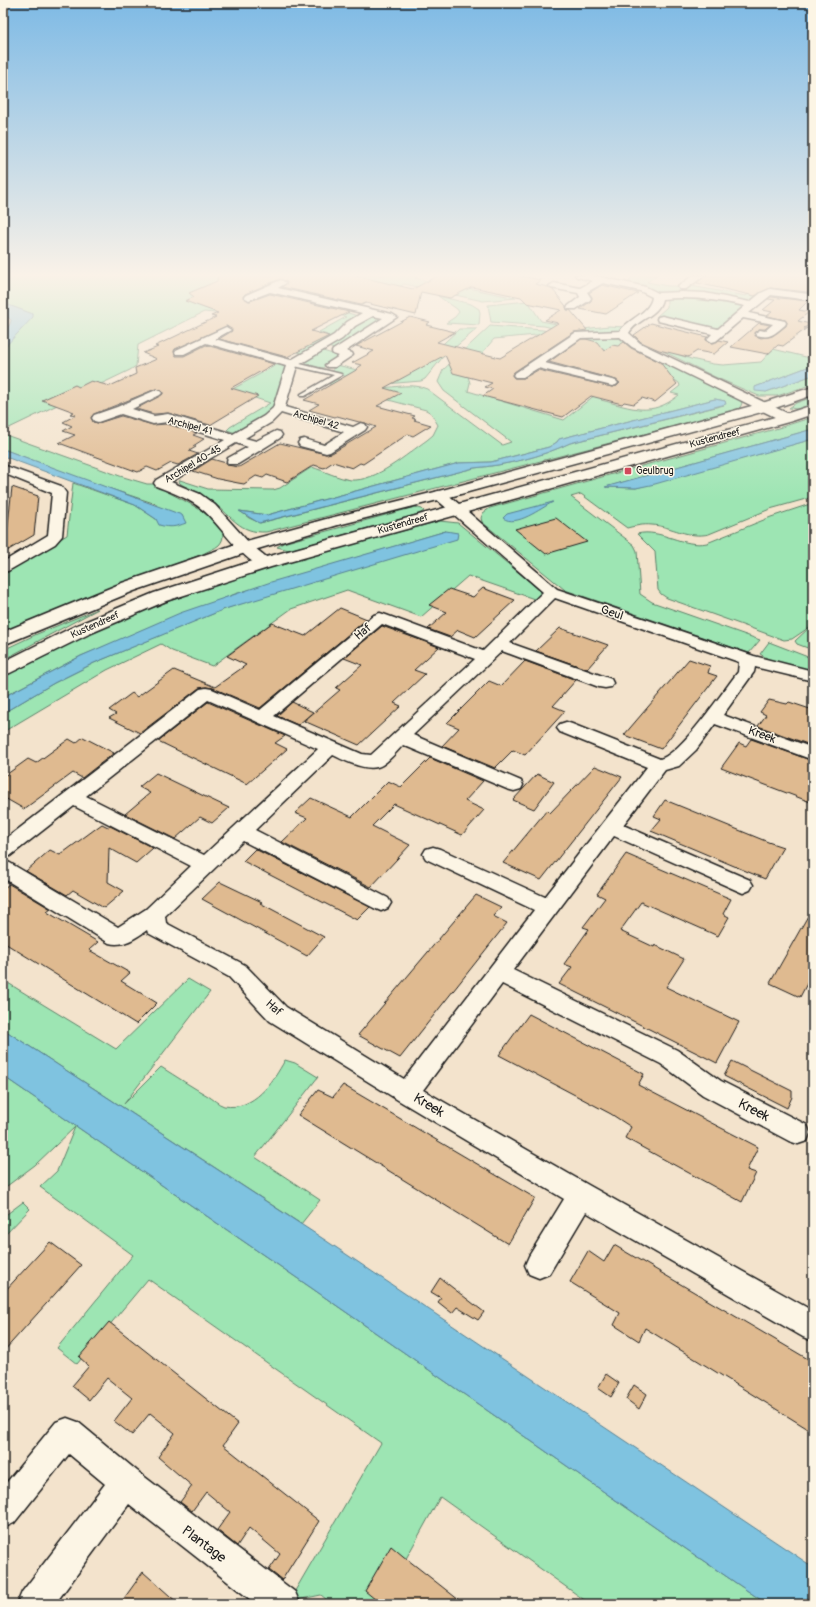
<svg xmlns="http://www.w3.org/2000/svg" width="816" height="1607" font-family="Pangolin,sans-serif">
	<rect width="100%" height="100%" fill="#f3e3cc"/>
	<filter id="ink" filterUnits="userSpaceOnUse"><feTurbulence type="fractalNoise" baseFrequency=".025" numOctaves="2"/><feDisplacementMap in="SourceGraphic" scale="8" xChannelSelector="R" yChannelSelector="G"/><feConvolveMatrix kernelMatrix="1 2 1 2 8 2 1 2 1" color-interpolation-filters="sRGB"/></filter>
	<g filter="url(#ink)">
		<path fill="#9de5b3" stroke="#5c8068" fill-rule="evenodd" d="M3,275H248L211,292L228,308L215,313L204,312L138,345L136,366L130,370L3,431V340L20,324L3,305Z
			M342,275H409L417,277L415,278L428,281L430,280L516,298L483,301L404,284L397,288Z
			M636,275H657L647,282L668,286H691L746,296L756,287L770,290C760,292 755,300 745,301L711,294L692,292L661,293L629,283L630,279Z
			M438,296L471,304L479,309L480,313L479,325L446,323L455,317L459,312L457,309Z
			M699,296L747,306L719,328L703,327L656,317L667,307V300L669,298Z
			M528,301L541,321L583,329L609,326L625,327L621,333L579,334L544,326L491,322L488,305Z
			M345,312L358,316L335,335L305,354L297,352L327,335L319,332L346,317L339,315Z
			M372,317L378,318L380,321L337,350L328,347L341,341L359,324Z
			M490,326L543,330L570,336L567,338L560,337L556,339L536,335L494,339L470,367L467,373L470,383L468,391L564,420L601,390L609,392L601,400C632,408 651,418 679,395L671,393L680,386L679,383L648,361L575,343L584,339L593,337H617L624,339L739,399L742,403L740,408L730,412L266,532C239,533 233,517 214,503C203,495 192,491 181,484L179,482L180,480L208,489L273,490L280,488L312,467C324,471 338,478 351,480C376,482 407,454 427,440L433,435L438,425L431,413L426,410L329,384L337,379C351,383 366,388 381,388C396,387 413,383 427,389L502,445L511,442L444,391L438,382L443,370ZM715,399L725,401L724,405L570,443C541,457 507,465 474,468L260,523L249,518L240,511L267,515L459,463L491,462L549,447L557,442L559,439Z
			M459,329H477L442,358L425,379L421,381L385,384L347,377L333,372V368L337,365L373,374L418,367Z
			M651,345L691,359L713,364L723,365L761,362L773,349L810,358L813,356V365L755,387L766,392L813,375V384L777,396H759L715,377Z
			M323,351L339,356L325,364L328,365L322,368L307,364L306,360Z
			M278,364L285,367L276,403L271,411L260,419L236,433L227,430L230,427L270,403L231,390Z
			M813,397V404L797,409L789,408L796,403Z
			M813,417V429L606,487L636,488L813,439V497L770,509L709,534C688,539 672,526 652,525C643,524 635,526 627,528L581,494L571,497L634,545L637,551L640,594L652,602L760,640L749,653L565,590L482,522L481,518L483,513L490,508L775,429Z
			M3,434L120,476L147,484H160L164,490C176,497 239,524 219,545C215,549 207,551 203,554L99,592L3,633V573L67,535L73,483L135,505L156,519V504L87,481L3,449Z
			M813,503V650L797,644L795,641L811,626L792,639L784,640L667,598L661,594L658,590L655,552L637,534C661,528 683,548 707,543L771,517Z
			M415,507L422,509L424,511L419,514L289,550L277,547L283,543Z
			M440,521L458,523L546,595L540,601L468,576L421,617L347,590L291,609L212,666L172,651L161,644L107,670L3,732V713L54,683L94,663L180,627L225,609L446,531L235,594L81,656L3,697V676C85,632 174,597 262,569C321,551 381,537 440,521Z
			M98,609L3,660V650L37,634Z
			M769,642L813,659V671L770,660L760,654Z
			M188,979L210,992L124,1104L161,1067C177,1077 192,1087 208,1096C213,1099 218,1104 224,1106C254,1111 273,1082 285,1060L295,1063L318,1077L255,1157L320,1200L301,1224L3,1029V980L116,1049Z
			M3,1076L310,1287L686,1549L767,1604H590L440,1497L381,1604H332L321,1595L297,1600L292,1596L381,1443L148,1279L77,1364L57,1348L133,1255L40,1187L57,1171L75,1127L35,1165L3,1189Z
			M23,1202L30,1209L3,1237V1217Z"/>
		<path fill="#7fc3e0" stroke="#578092" d="M3,303L33,314V317L3,349V334L10,324L11,320L3,312Z
			M813,365V375L766,392L755,391V387Z
			M715,399L725,401L726,404L570,443C541,457 507,465 474,468L259,523L239,511L267,515L459,463L491,462L549,447L557,442L559,439Z
			M813,429V439L655,484L636,488L605,487Z
			M3,449L182,515L186,523C176,527 170,528 159,525L156,519L135,505L3,456Z
			M553,502C541,508 516,528 503,518L507,514Z
			M446,531L458,533L457,539L225,609L94,663L54,683L3,713V697L9,694L81,656L180,613L271,582Z
			M3,1029L325,1240L813,1567V1604H767L686,1549L310,1287L3,1076Z"/>
		<path fill="#dfba90" stroke="#1c1c1c" d="M218,275H352L413,289L439,275H516L541,280L535,284L548,287L553,290L566,306L567,310H570L587,330L574,332L514,372L512,375L514,378H524L538,370L612,387L617,386L620,383L616,380L549,362L581,339H586L597,342L604,351L612,345L618,346L624,342L631,348L660,362L677,384L655,402L642,398L634,404L624,402L622,404L591,396L563,417L483,396L493,389L485,387L492,383L453,373L445,355L384,388L401,393L377,406L415,416L412,418L416,419L414,420L431,425L413,436L408,434L363,464L360,463L352,468L333,462L324,468L314,465L287,482L267,475L263,478L256,476L244,484L238,483L218,479L193,471L212,459L226,463L227,465L239,467L280,443L326,454L332,453L376,427L365,423L359,422L337,416L335,417L309,410L319,404L304,400L358,369H356L362,365L352,363L374,351L356,346L410,317L430,322L426,325L455,332L437,342L500,358L558,323L545,320L561,310L527,303L521,297L472,287L450,298L421,292L416,315L366,303L361,305L282,287L287,282L280,279L245,294L243,297L250,301L270,294L349,312L311,331L329,336L287,357L219,339L232,331L227,326L175,349L174,351L176,356H184L206,345L274,364L231,388L258,396L210,425L168,413L154,414L136,409L163,394L161,390L156,389L94,414L91,417L93,422L98,423L121,416L153,425L167,424L197,433L193,435L204,439L193,446L196,447L189,451L198,454L178,465L171,463L157,471L147,467L138,472L59,443L75,435L63,431L72,426L63,422L76,415L70,414L74,412L42,400L75,385L79,387L91,381L110,386L136,374L135,368L157,359L143,353L158,347L155,346L216,317L211,316L218,313L185,301L194,297L189,293L217,281Z
			M706,275H813V291L808,292L770,288L755,296L697,283Z
			M602,285L638,293L606,314L580,309L591,301L592,297L589,293Z
			M771,297L808,301L799,310L809,312L798,321L810,324L804,328H807L783,346L778,345L768,354L731,347L759,323L770,325L765,329H759L754,333L756,336L761,338L772,336L786,326L787,322L785,320L767,316L772,312L763,310L775,300L768,299Z
			M651,323L707,337L706,340L711,343L719,340L728,342L714,354L697,351L688,357L659,350L641,342L634,335Z
			M12,487L38,496L34,535L5,552Z
			M556,518L587,542L546,554L515,529Z
			M483,588L515,600L475,637L458,630L450,637L428,629L447,612L429,605L449,589L473,597Z
			M340,608L367,619L260,708L213,688L206,687L199,688L140,733L109,718L116,714L109,710L132,693L137,697L174,670L215,687L246,665L227,656L272,623L305,636Z
			M382,626L439,647L414,670L425,674L394,703L401,706L359,745L304,721L340,690L336,688L362,665L344,658Z
			M560,628L566,630L608,645L587,669L536,651Z
			M689,659L710,666L708,673L717,676L661,749L624,735Z
			M525,661L576,680L553,706L565,711L525,755L513,750L495,768L442,746L459,728L447,723L489,681L501,686Z
			M769,700L787,704L789,702L813,710V746L758,726L766,715L760,712Z
			M208,702L285,736L275,743L287,749L247,784L158,741Z
			M292,702L313,712L298,725L277,716Z
			M83,737L114,753L82,778L73,773L24,809L3,797V777L28,759L36,763L69,739L76,743Z
			M751,739L813,761V803L721,768L739,743L746,746Z
			M430,758L483,781L465,801L484,810L462,835L394,804L372,826L410,845L371,887L282,842L307,818L295,813L311,798L352,817L388,781L401,787Z
			M595,766L622,777L541,880L503,863L547,810L550,813Z
			M156,773L210,799L229,808L212,823L200,817L175,839L125,814L150,793L139,787Z
			M537,774L554,782L534,809L513,800Z
			M665,800L768,842L783,847L765,879L651,831L661,819L654,816Z
			M102,824L108,827L110,826L153,848L136,863L109,848L108,882L124,891L104,908L73,890L67,895L26,871L50,850L60,855Z
			M255,849L370,907L357,920L243,861Z
			M626,854L731,899L723,914L729,917L718,936L641,902L620,931L654,947L655,945L684,959L666,987L739,1022L717,1063L559,984L572,967L564,964L589,929L583,927L605,898L597,894Z
			M220,882L262,902L260,903L324,937L307,956L202,899Z
			M9,884L51,909L47,912L98,942L89,950L130,973L121,981L157,1003L136,1024L3,942V889Z
			M476,895L501,907L493,916L507,923L400,1058L358,1035Z
			M813,907V972L800,997L770,983Z
			M529,1014L644,1074L638,1085L758,1147L747,1170L756,1173L742,1202L625,1138L631,1127L611,1114L499,1055Z
			M732,1061L792,1091V1097L787,1108L724,1076Z
			M343,1085L535,1198L508,1244L298,1115L318,1090L333,1097Z
			M50,1242L81,1265L3,1352V1293Z
			M614,1245L813,1362V1432L645,1328L639,1341L614,1325L620,1313L570,1282L588,1251L604,1262Z
			M440,1278L484,1312L478,1320L457,1307L452,1313L438,1302L441,1298L431,1292Z
			M109,1322L238,1424L223,1445L319,1521L282,1580L269,1570L280,1554L249,1528L237,1546L217,1530L230,1512L206,1492L192,1511L180,1502L192,1486L158,1457L175,1433L150,1413L132,1435L114,1421L132,1398L107,1378L89,1400L72,1386L89,1366L79,1357Z
			M606,1374L619,1383L611,1397L598,1388Z
			M634,1385L647,1394L639,1409L626,1399Z
			M391,1546L403,1556L464,1604H381L365,1591Z
			M143,1572L179,1604H120Z"/>
		<g fill="none" stroke-linecap="round" stroke-linejoin="round">
			<defs>
				<path id="lane" d="M292,362L341,374L342,375L305,396H301V394L334,375L290,365V363Z"/>
				<path id="street" d="M575,275H592L646,287L658,293L682,292L705,293L750,302L761,293L770,289L808,294L813,292V299L809,300L771,295L749,313L785,321L786,323L785,325C774,334 771,339 756,335L755,333L760,330L765,331L773,324L743,318L716,341L712,342L707,339L712,334L658,321L657,319L658,317L662,316L718,329L745,306C717,300 690,296 662,299C659,316 637,319 629,333L640,343L791,415L793,418L791,421H783L632,347L620,337L581,338L545,363L616,381L618,383L616,385L612,386L538,368L523,377H515L513,375L515,373L575,333L620,331C628,319 650,313 652,297L640,291L603,283L587,292L591,298L590,300L576,309H568L567,307L580,297L578,293L551,288L549,286L554,283L580,288L593,281L577,277Z
					M694,275H705L686,289H680L678,287L680,285Z
					M281,280L286,283L278,288L392,314L397,317L346,351L352,353L353,355L335,367H327L325,365L339,356L333,354L332,352L333,350L383,318L373,316L355,326L342,339L297,366L285,407L353,427L361,423L365,424L367,427L365,430L330,452L326,453L300,446L298,443L300,440L304,439L324,445L344,432L281,413L272,422L245,438L256,441L276,431L280,432L282,435L280,438L238,464H228L227,461L228,458L248,447L236,443L171,482L200,494L215,505L250,544L270,560L272,563L270,566C248,572 219,522 203,510C189,498 173,493 156,486L154,483L156,480L225,440L167,422L153,424L121,414L98,422L94,421L92,418L94,415L117,407L156,390L160,391L162,393L160,395L132,409L154,416L168,414L233,434L264,416L273,408L286,366L206,343L184,354H176L175,352L176,350L226,327L231,330L215,339L291,360L334,335L347,322L362,313L270,292L249,300L244,297L246,295Z
					M3,465L61,486L66,493L62,536L55,544L8,571L3,572V562L48,535L52,493L3,473Z
					M440,491L445,492L557,589L754,656L813,671V681L755,667L754,672L723,715L813,748V760L715,724L696,750L679,766L665,770L623,825L750,880L753,885L750,890L743,893L736,890L614,836L513,970L677,1050L721,1081L807,1125L810,1133L807,1141L798,1144L789,1141L703,1095L661,1064L502,984L423,1090L590,1186L813,1311V1341L803,1337L586,1212L549,1274L539,1278L529,1274L525,1265L529,1256L564,1199L398,1100L270,1021L229,977L148,933L147,930C136,938 123,947 109,943L3,878V861L10,863L118,927L146,909L191,866L74,806L10,856L3,858V841L200,689L206,688L212,689L260,710L374,615L380,613L386,615L483,651L543,592L435,498L433,495L435,492ZM555,598L739,662L738,672C723,691 681,754 660,759L572,724L566,722L560,724L557,728L560,732L647,767L545,897L440,849L433,847L426,849L423,854L426,859L534,910L404,1079L286,1007L245,965L166,923L165,916L243,841L374,908L381,911L388,908L391,903L388,898L255,830L333,755C345,761 369,773 382,765C390,760 397,751 403,745L507,789L514,791L521,789L523,785L521,781L413,735L502,651L599,687L605,688L611,687L613,683L611,679L510,643ZM382,624L475,659L371,755L362,754L274,716ZM208,700L318,749L204,855L86,796Z
					M67,1418L78,1422L137,1471L295,1592L300,1604H256L129,1504L55,1604H17L22,1592L105,1484L69,1454L14,1523L3,1528V1487L56,1422Z"/>
				<path id="secondary" d="M813,387V395L769,410L446,498L338,525L251,551L134,591L3,645V632L122,583L239,543L326,519L435,492L759,404Z
					M813,405V414L792,421L271,567L166,601L89,634L10,673L3,675V662L75,626L154,593L259,559L782,415Z"/>
			</defs>
			<use href="#lane" stroke="#1c1c1c" stroke-width="3"/>
			<use href="#street" stroke="#1c1c1c" stroke-width="3"/>
			<use href="#secondary" stroke="#1c1c1c" stroke-width="3"/>
			<use href="#lane" fill="#fcf5e5" fill-rule="evenodd"/>
			<use href="#street" fill="#fcf5e5" fill-rule="evenodd"/>
			<use href="#secondary" fill="#fcf5e5" fill-rule="evenodd"/>
		</g>
	</g>
	<linearGradient id="sky" x2="0" y2="1"><stop stop-color="#7ebae5"/><stop offset="0.55" stop-color="#faf2e8"/><stop offset="1" stop-color="#faf2e8" stop-opacity="0"/></linearGradient>
	<rect width="816" height="500" fill="url(#sky)"/>
	<rect fill="#d1495b" stroke="#fcf5e5" stroke-width="1.5" x="624" y="467" width="8" height="8" rx="2"/>
	<g text-anchor="middle" dominant-baseline="central" stroke-width="3" stroke-linejoin="round" paint-order="stroke">
		<g font-size="10" fill="#1c1c1c" stroke="#fcf5e5">
			<text transform="translate(316 420) rotate(16)">Archipel 42</text>
			<text transform="translate(190 426) rotate(15)">Archipel 41</text>
			<text transform="translate(715 438) rotate(-15)">Kustendreef</text>
			<text transform="translate(193 464) rotate(-31)">Archipel 40-45</text>
			<text transform="translate(403 524) rotate(-16)">Kustendreef</text>
			<text transform="translate(95 625) rotate(-24)">Kustendreef</text>
		</g>
		<g font-size="10" fill="#1c1c1c" stroke="#fcf5e5" text-anchor="start">
			<text x="636" y="471">Geulbrug</text>
		</g>
		<g font-size="12" fill="#1c1c1c" stroke="#fcf5e5">
			<text transform="translate(612 613) rotate(19)">Geul</text>
			<text transform="translate(363 632) rotate(-39)">Haf</text>
			<text transform="translate(762 735) rotate(20)">Kreek</text>
			<text transform="translate(274 1008) rotate(42)">Haf</text>
		</g>
		<g font-size="14" fill="#1c1c1c" stroke="#fcf5e5">
			<text transform="translate(429 1105) rotate(31)">Kreek</text>
			<text transform="translate(754 1110) rotate(27)">Kreek</text>
			<text transform="translate(204 1544) rotate(37)">Plantage</text>
		</g>
	</g>
	<rect width="816" height="1607" fill="none" stroke="#fcf5e5" stroke-width="16"/>
	<rect x="8" y="8" width="800" height="1591" fill="none" stroke="#1c1c1c" stroke-width="1.5" filter="url(#ink)"/>
</svg>
